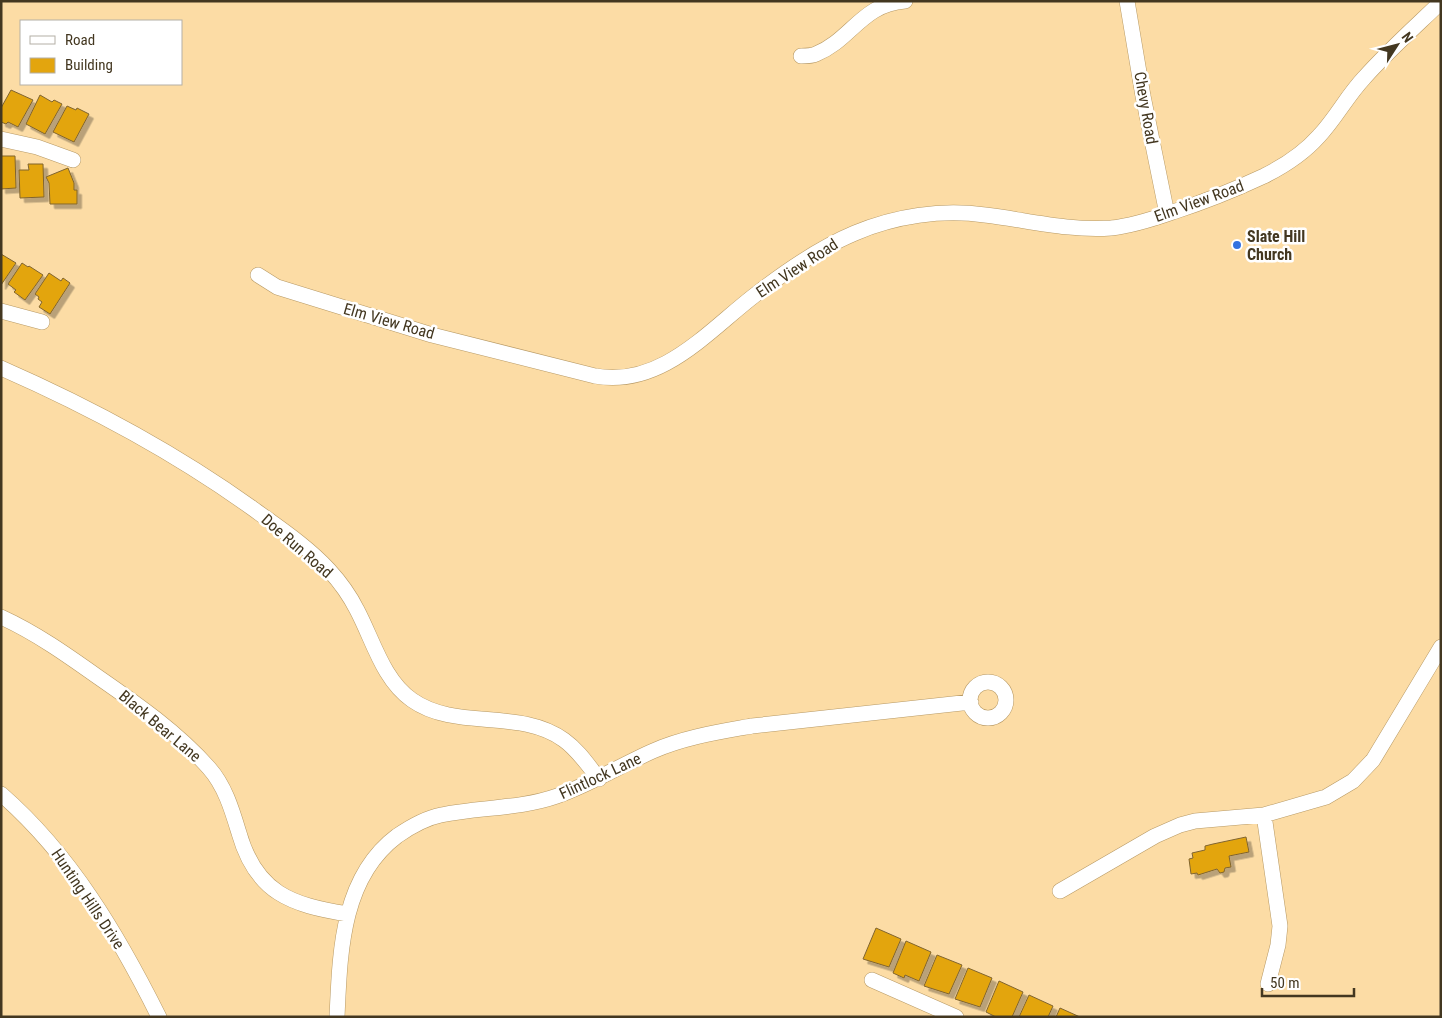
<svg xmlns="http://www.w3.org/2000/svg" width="1442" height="1018" font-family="'Roboto Condensed',sans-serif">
	<defs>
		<filter id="shadow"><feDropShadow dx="4.5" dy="4.5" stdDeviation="0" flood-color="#0004"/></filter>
	</defs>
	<rect width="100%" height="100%" fill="#fcdca5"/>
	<path fill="#e3a50e" stroke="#80642f" filter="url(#shadow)" d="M11,90L33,100L18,127L8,122L6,124L1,122V108Z
		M40,95L52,102L54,100L62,104L45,134L26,124Z
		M67,106L76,110L77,108L89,114L74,142L53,132Z
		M1,156H15L16,188L1,189Z
		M28,164H43L44,197L20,198L19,170H29Z
		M68,168L74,183V190H77V204H50L49,183L46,177Z
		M1,254L16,263L1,285Z
		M22,263L28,267L29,266L43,275L25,300L14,292L16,290L8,284Z
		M49,273L61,281L63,278L70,283L50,314L39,307L42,302L38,299L39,297L35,294Z
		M1246,837L1249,852L1229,856L1231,867L1225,868L1224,872L1220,873L1217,869L1198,875L1197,873L1191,874L1189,859L1193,858L1192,853L1205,850V846L1213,844Z
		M876,928L901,939L889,967L863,959Z
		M906,941L931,952L919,981L905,975L904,978L893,973Z
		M937,955L962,965L949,994L924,986Z
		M968,968L992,978L980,1007L955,999Z
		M999,981L1023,992L1012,1017H996L986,1012Z
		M1029,995L1053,1006L1048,1017H1019Z
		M1060,1008L1080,1017H1056Z"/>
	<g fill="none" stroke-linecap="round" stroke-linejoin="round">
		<defs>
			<path id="minor" d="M1127,1L1143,96L1167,214
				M801,56C806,56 812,56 816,54C851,40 862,4 905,1
				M1,139L37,147L73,160
				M258,275L277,287L432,335L595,376C661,388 708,331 755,295C786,271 819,248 855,233C895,216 941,209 985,215C1027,220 1068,231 1111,228C1132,226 1153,219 1173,212C1204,202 1234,190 1264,176C1284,166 1304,153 1319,136C1336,118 1347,96 1364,78C1388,51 1415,27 1441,2
				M1,311L42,322
				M1,368C90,407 174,452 252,508C278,527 307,546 329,570C340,582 350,596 357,610C373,640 383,680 412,700C456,731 520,708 564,740C578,750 588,765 599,779
				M1,617C36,633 67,655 98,677C137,704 177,732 209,768C225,786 232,810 239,833C256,893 291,905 348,914
				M970 700a18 18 0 1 1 36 0a18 18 0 1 1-36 0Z
				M1,794C71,855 118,935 159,1017
				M1264,815L1280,926L1278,945L1268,984
				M1060,891L1155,836L1180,825L1195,821L1264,815L1326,797L1353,781L1373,760L1441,647
				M872,980L956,1017
				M337,1017C340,953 341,878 397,836C410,827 426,818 441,815C480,807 520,809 557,796C591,784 621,765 653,751C685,737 719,732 752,726L971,702"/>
		</defs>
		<use href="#minor" stroke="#b79964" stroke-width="16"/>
		<use href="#minor" stroke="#fff" stroke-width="15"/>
	</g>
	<circle fill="#3272e0" stroke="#fff" stroke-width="2" cx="1237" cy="245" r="5"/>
	<g text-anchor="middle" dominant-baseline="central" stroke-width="5" stroke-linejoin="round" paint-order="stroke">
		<g font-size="16" fill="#433720" stroke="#fff">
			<text transform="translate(1146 108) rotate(80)">Chevy Road</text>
			<text transform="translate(1199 201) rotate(-20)">Elm View Road</text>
			<text transform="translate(797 268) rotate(-33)">Elm View Road</text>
			<text transform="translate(389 321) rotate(16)">Elm View Road</text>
			<text transform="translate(297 546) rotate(41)">Doe Run Road</text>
			<text transform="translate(160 726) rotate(40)">Black Bear Lane</text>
			<text transform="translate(600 776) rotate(-25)">Flintlock Lane</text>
			<text transform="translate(88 899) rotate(56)">Hunting Hills Drive</text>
		</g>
		<g font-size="16" font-weight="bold" fill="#433720" stroke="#fff" text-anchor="start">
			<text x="1247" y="236">Slate Hill<tspan x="1247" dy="18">Church</tspan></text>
		</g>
	</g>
	<rect width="1442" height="1018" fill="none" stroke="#433720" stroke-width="5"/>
	<rect x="20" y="20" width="162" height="65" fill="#ffffff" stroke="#b4afa6"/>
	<rect x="30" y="36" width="25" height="8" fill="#ffffff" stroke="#b4afa6"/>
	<text x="65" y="45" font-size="15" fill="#433720">Road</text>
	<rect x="30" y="58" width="25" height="15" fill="#e3a50e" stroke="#b4afa6"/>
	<text x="65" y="70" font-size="15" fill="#433720">Building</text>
	<g transform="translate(1397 45) rotate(54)" stroke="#ffffff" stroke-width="4" paint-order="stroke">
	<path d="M0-4L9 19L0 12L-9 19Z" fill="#433720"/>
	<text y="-8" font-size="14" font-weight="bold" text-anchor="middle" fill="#433720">N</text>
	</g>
	<path d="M1262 988v8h92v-8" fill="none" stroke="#433720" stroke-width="2.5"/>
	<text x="1270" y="988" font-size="15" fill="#433720" stroke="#ffffff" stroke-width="4" paint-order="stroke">50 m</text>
</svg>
